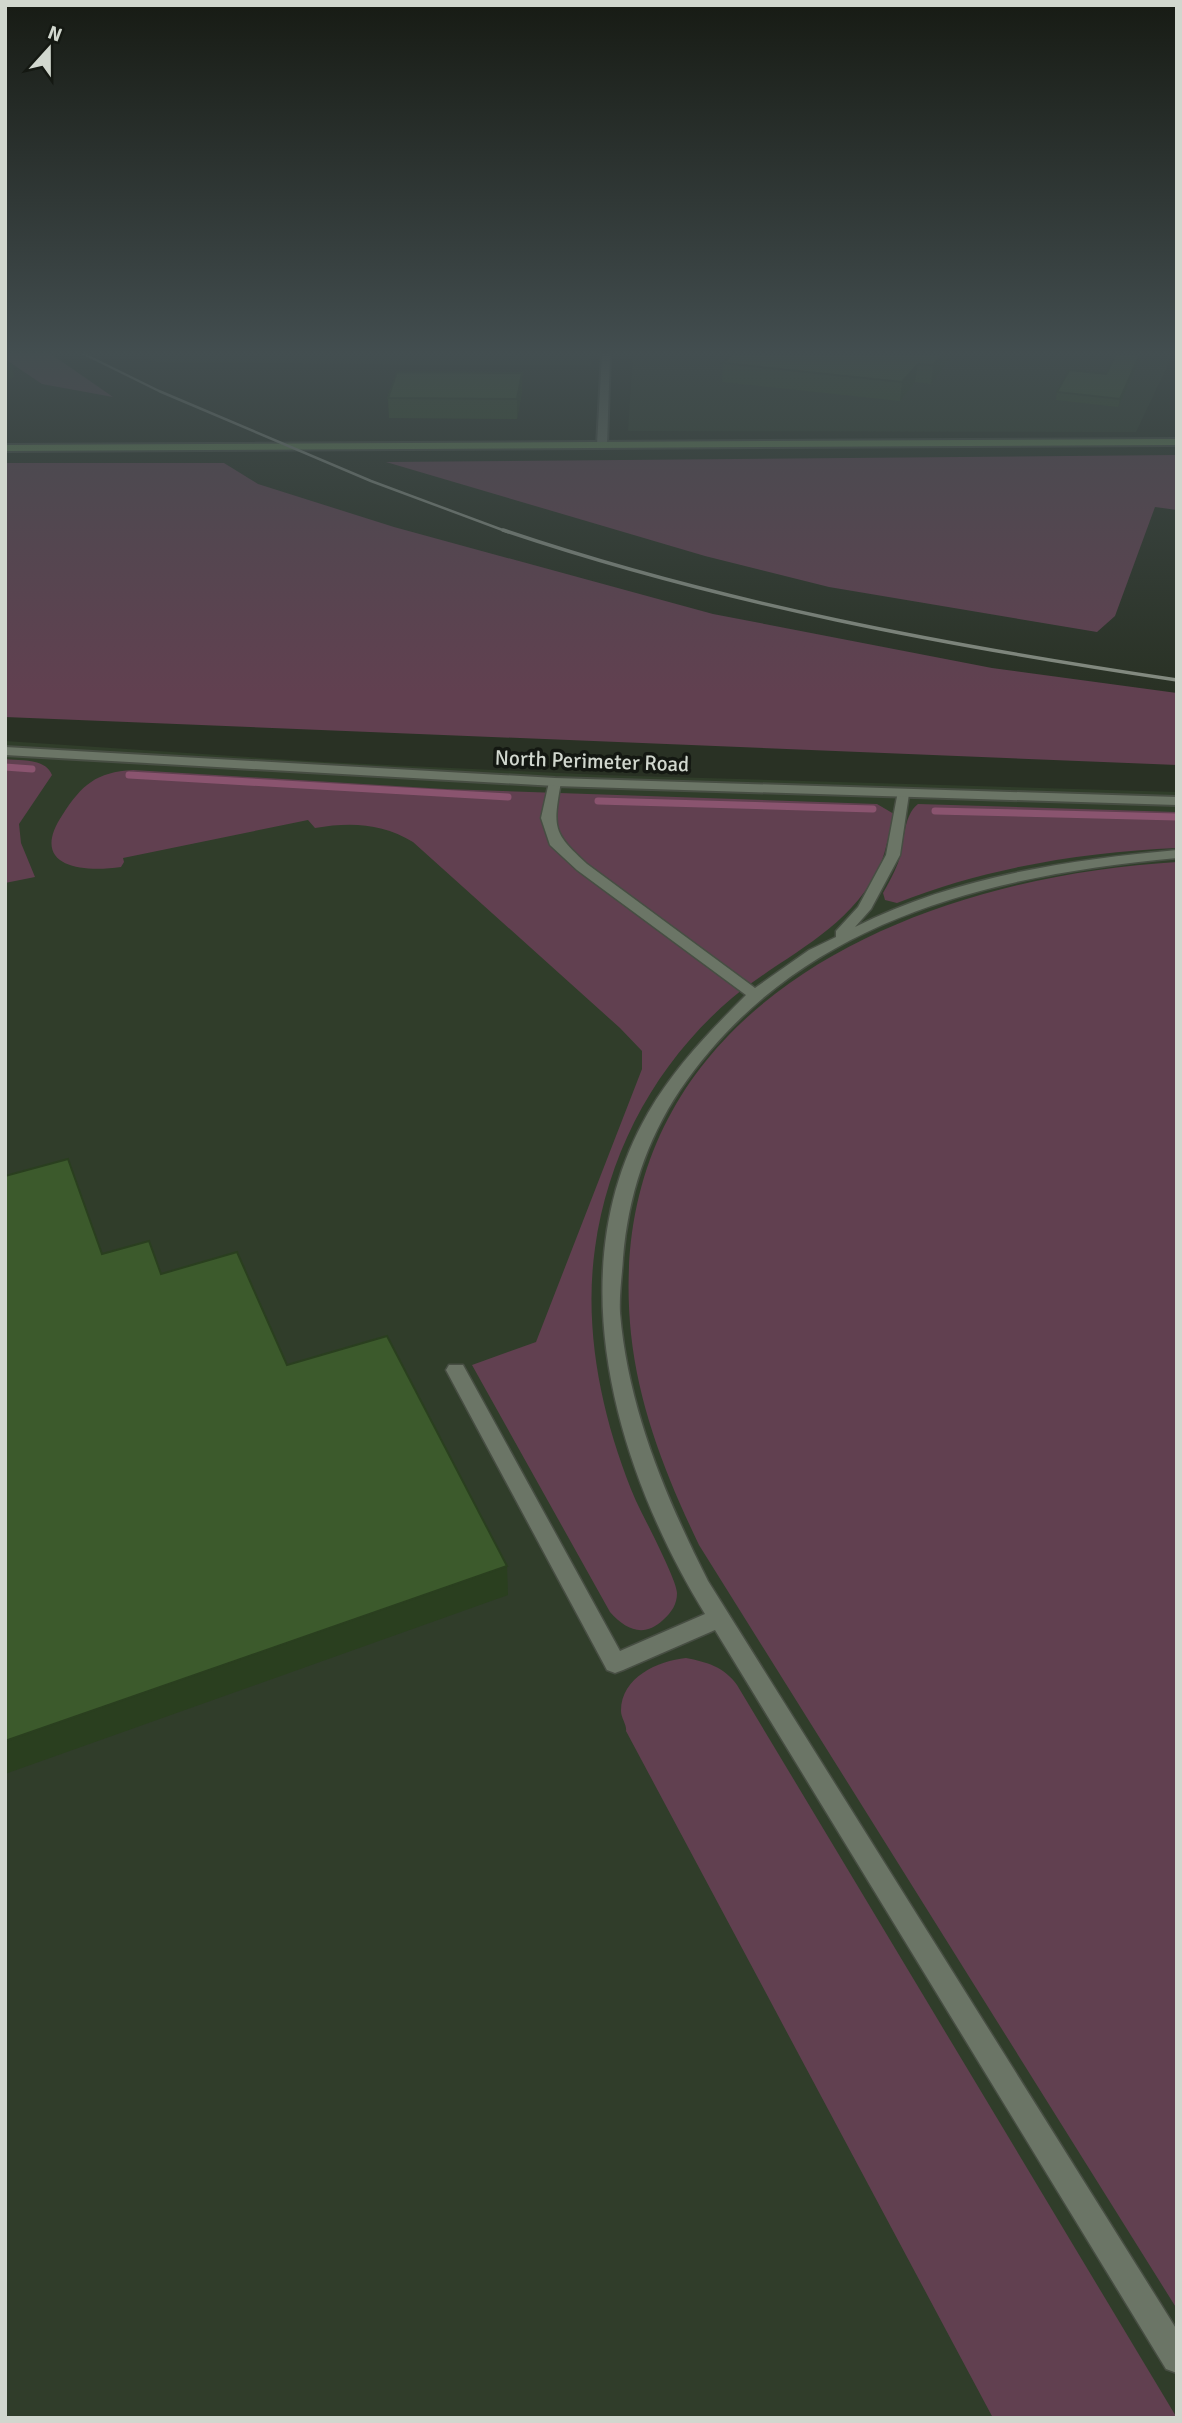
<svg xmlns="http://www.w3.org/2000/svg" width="1182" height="2423" font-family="Signika,sans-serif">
	<rect width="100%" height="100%" fill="#293124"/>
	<path fill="#303d2a" d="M139,354H591V366L157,362Z
		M633,354H1173L1136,432H1094L628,431Z
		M5,741L324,762L602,775L1177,792V2418H5Z"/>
	<path fill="#614050" d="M5,354H51L113,397L42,384L5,359Z
		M1177,455V510L1155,507L1115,616L1097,632L829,587L705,556L386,462Z
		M5,463H224L258,484L394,527L713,614L992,668L1177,693V765L5,717Z
		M5,759C22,761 45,758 52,775L19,824L21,843L35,877L5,883Z
		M133,770L445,789L877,804L894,814C889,831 887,849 880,865C851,930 784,955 732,998C657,1062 609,1150 595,1248C583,1333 603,1423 636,1501C644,1518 677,1580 677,1593C677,1604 672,1612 663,1620C644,1638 626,1630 610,1612L472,1365L536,1342L642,1069V1051L620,1028L413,842C382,823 350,822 315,828L308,820L123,858L124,862L121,867C80,873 28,866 63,814C82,785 96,772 133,770Z
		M918,804L1177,812V848C1083,852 985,868 897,903L885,900L883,893C888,884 894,873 898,863C905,846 902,816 918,804Z
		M1177,862V2309L699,1545C667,1478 639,1409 631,1334C598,1011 906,878 1177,862Z
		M686,1658C707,1662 724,1667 737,1685L1177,2418H993L626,1731C627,1725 621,1718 621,1711C621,1677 658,1661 686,1658Z"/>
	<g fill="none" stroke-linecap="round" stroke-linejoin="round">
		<path stroke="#8a546f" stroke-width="7" d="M5,767L32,769
			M129,775L508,797
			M598,801L873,809
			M935,811L1177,817"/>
		<defs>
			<path id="service" d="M555,778L561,782C553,828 552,832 587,864L755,988L809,950L836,937V931L858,907L886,855L898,791L903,790L909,794L900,855L871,909L855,927C954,877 1067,860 1177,850V858C986,876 795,921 680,1090C646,1141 628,1197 623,1258C622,1276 619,1294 620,1313C628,1408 665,1496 708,1581L1177,2330V2373L1166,2369L715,1630L623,1670L615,1673L607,1670L446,1370L449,1365H463L620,1651L705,1614C616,1469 557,1271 648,1113C674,1068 709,1032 746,995L577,870L550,845L541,818L549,782Z"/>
			<path id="minor" d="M602,354H610L607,445L602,448L597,445Z"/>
			<path id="tertiary" d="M5,747L555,778L1177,797V805L555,786L5,755Z"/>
			<path id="primary" d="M1177,439V445L5,451V445Z"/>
		</defs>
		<use href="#service" stroke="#474e43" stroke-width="3"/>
		<use href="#minor" stroke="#474e43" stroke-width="4"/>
		<use href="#tertiary" stroke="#474e43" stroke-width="4"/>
		<use href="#primary" stroke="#474e43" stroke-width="4"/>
		<use href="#service" fill="#6b7566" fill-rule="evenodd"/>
		<use href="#minor" fill="#6b7566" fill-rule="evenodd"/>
		<use href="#tertiary" fill="#6b7566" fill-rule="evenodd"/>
		<use href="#primary" fill="#698a56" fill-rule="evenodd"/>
		<path stroke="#868d82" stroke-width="2.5" d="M84,354L159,391L371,481L508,532"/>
		<path stroke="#868d82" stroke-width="3.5" d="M503,530C722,604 949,646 1177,680"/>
	</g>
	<path fill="#344d26" d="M733,354H954L931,384L915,382L900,401L722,382L723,363Z
		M1116,354H1142L1118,407L1056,400L1057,392L1106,374Z
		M522,392L517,419L389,418L388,398Z"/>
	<path fill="#2a3f1f" d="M942,354H954L931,384L933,365Z
		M1140,354H1142L1118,407L1120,399Z
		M12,363L14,377L5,382V366Z
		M918,364L915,382L900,401L902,382Z
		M522,373V392L517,419V399Z
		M507,1566L508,1595L5,1774V1741Z"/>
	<path fill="#3c5a2c" stroke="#2a3f1f" stroke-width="2" d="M733,354H942L933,365L918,364L902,382L723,363Z
		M1116,354H1140L1120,399L1057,392L1069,370L1106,374Z
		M397,372L522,373L517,399L388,398Z
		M68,1159L102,1254L149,1241L161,1274L237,1252L287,1365L387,1336L507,1566L5,1741V1176Z"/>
	<linearGradient id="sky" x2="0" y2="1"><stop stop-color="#171b14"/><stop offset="0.51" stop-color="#434e50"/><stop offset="1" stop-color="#434e50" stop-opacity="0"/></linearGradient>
	<rect width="1182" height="693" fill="url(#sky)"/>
	<g text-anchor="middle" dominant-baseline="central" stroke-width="7" stroke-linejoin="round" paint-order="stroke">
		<g font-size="21" fill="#d1d7ce" stroke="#141812">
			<text transform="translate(592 761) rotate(2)">North Perimeter Road</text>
		</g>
	</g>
	<rect width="1182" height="2423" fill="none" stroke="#d1d7ce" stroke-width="14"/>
	<g transform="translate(49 49) rotate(21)" stroke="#141812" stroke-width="5" paint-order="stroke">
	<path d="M0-5L12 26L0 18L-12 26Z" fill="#d1d7ce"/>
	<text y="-10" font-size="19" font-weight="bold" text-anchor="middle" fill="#d1d7ce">N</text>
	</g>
</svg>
